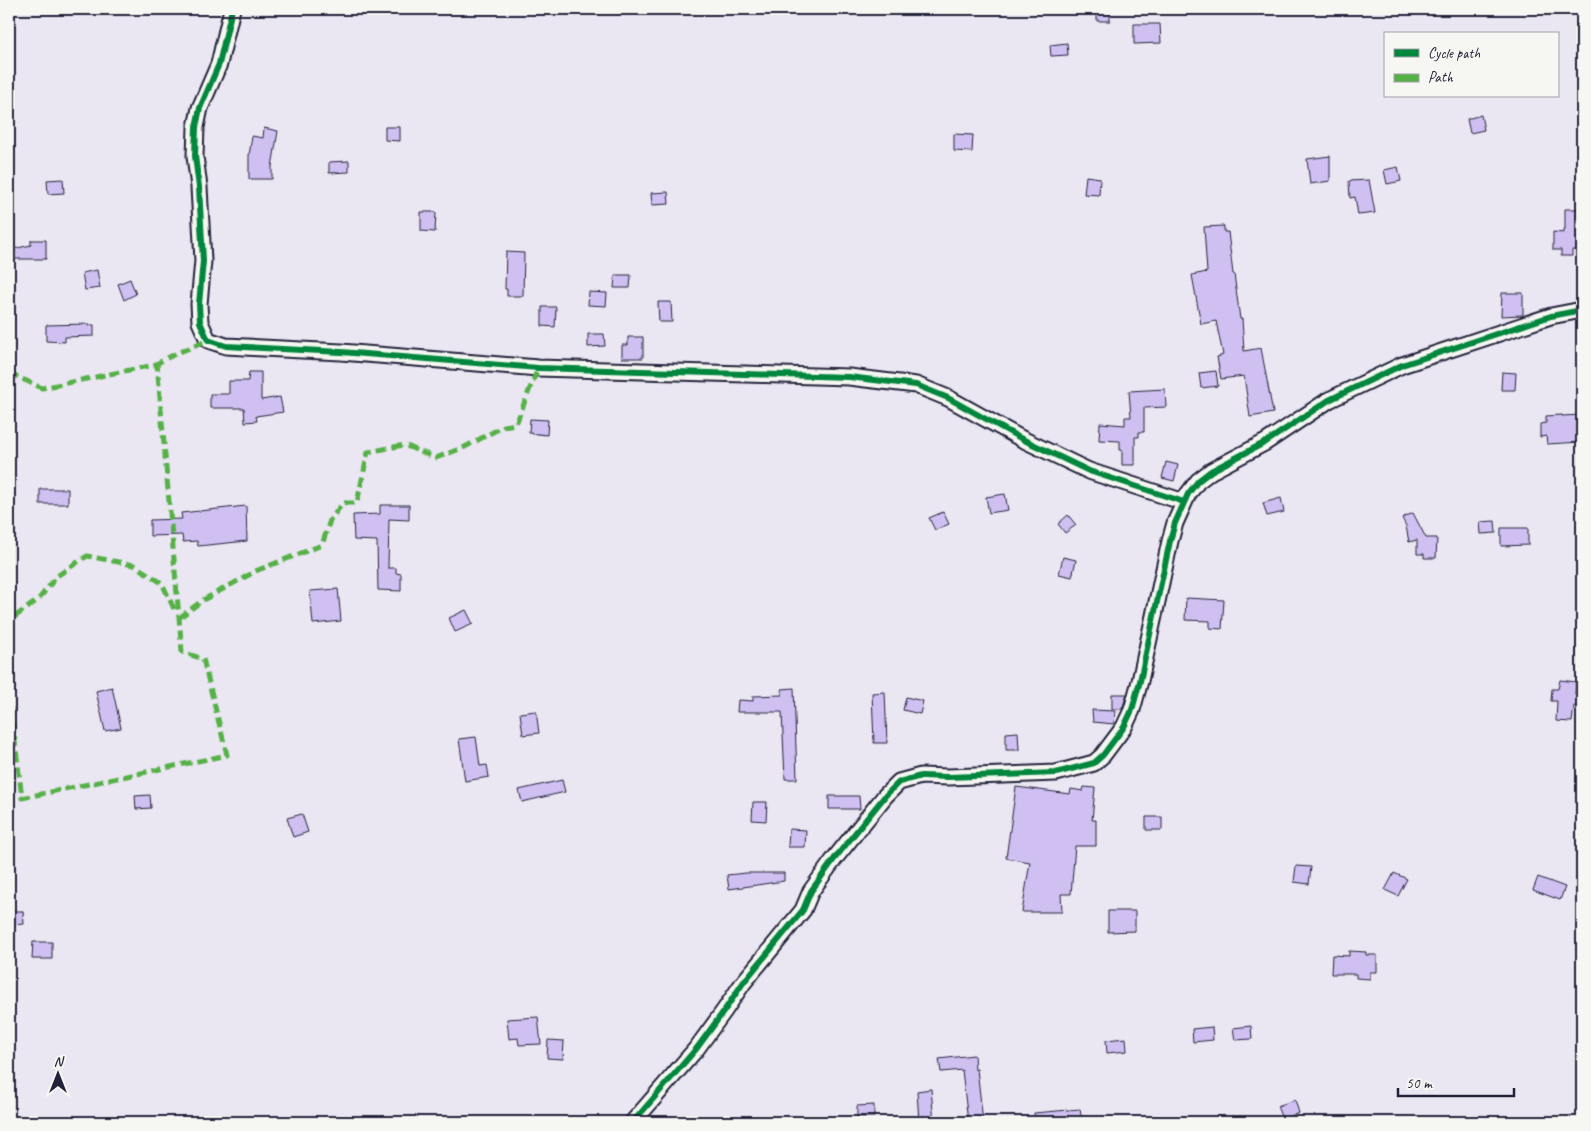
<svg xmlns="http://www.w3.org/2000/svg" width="1591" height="1131" font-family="Caveat,sans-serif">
	<rect width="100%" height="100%" fill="#eae6f2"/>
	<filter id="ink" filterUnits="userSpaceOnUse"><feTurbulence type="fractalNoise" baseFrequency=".02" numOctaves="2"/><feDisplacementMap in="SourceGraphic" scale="10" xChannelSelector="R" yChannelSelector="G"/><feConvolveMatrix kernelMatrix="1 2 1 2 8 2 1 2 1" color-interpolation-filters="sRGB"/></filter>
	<g filter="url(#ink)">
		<path fill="#cfc0f1" stroke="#22223b" d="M1097,9H1110V21H1097Z
			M1134,24H1160L1161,43L1134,44Z
			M1067,43L1068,55L1051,56L1050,45Z
			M1481,115L1484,130L1470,133L1467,119Z
			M385,127H400V141L385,140Z
			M264,128L278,131L272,167V179H249V156L252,136L263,138Z
			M954,134L973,135L972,152L954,151Z
			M1330,156V181L1310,184L1307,159Z
			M349,161V172L329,173V162Z
			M1398,167L1401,181L1387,184L1384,170Z
			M1086,176L1100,178L1099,195L1084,194Z
			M63,179L64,193L48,194L47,180Z
			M1369,180L1375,213L1358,215L1355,197L1350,198L1349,181Z
			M668,192L669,204L652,205L651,193Z
			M1565,209H1580L1581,250H1572V256H1561V250H1553V232L1564,233V229H1565Z
			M421,212H436L435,232L421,231Z
			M1224,226V232H1228L1233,274H1234L1240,319H1242L1244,351L1261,348L1273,413L1250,417L1244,376L1221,379L1217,357L1223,355L1216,321L1201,324L1192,275L1207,272L1204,227Z
			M31,240H46V259H9V250L31,245Z
			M506,252L524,253L523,296H507V289H505Z
			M97,270L100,288L85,290L82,273Z
			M615,275H631L630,288H614Z
			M130,279L136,294L124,300L118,284Z
			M589,292L607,293L606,306L588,305Z
			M1502,293H1523V315L1501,316Z
			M658,302H671L672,322H659Z
			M542,307H556L555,327L542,326Z
			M88,324V325H94V336L65,337V342L46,341V325Z
			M588,334H604L605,346L588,347Z
			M628,337H643V358H622V345H628Z
			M1216,371L1218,386L1201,388L1199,373Z
			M249,372H261V400L280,397L283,412L256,416L257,421L245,422L244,408H210V394H229V381H248Z
			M1502,372L1516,373L1515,390H1501Z
			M1165,389L1166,407L1144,408V432H1139V437H1135V465H1122V450H1120V441L1099,440L1100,423L1125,425V417H1131L1129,391Z
			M1562,415V416L1582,415V442L1547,444L1546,436L1540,437V424L1546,423V416Z
			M530,419L548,420L547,435L529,433Z
			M1166,462L1178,465L1174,481L1162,478Z
			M40,489H68V504H40Z
			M1005,494L1008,510L989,513L986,497Z
			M1281,498L1284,512L1267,516L1263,503Z
			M380,505H409V520L389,519L388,568H396V573L401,574V591L378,590L377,541L354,540L353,515L380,514Z
			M246,506L247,541L198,546L197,541L183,542L182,535L150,536V520L182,519L181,513Z
			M943,512L949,524L935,530L929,518Z
			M1413,513L1426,538H1437L1436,558H1424V554H1417V540L1409,542L1406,526L1402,518Z
			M1068,515L1076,525L1065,533L1058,524Z
			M1495,521L1496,533L1481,534L1480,522Z
			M1501,528H1528V545L1501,546Z
			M1063,557L1076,560L1072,577L1059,574Z
			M338,589L341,621L313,624L310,591Z
			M1186,598L1224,600L1222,629L1210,628V621L1185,620Z
			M466,610L473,624L455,632L449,618Z
			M1560,680L1576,682L1575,694H1582V707L1574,706L1572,722L1556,721L1557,701H1551L1552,689H1558Z
			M112,687L121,728L105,731L96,691Z
			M794,688L797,779H785L782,712H737L738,700L753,701V696L782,695V689Z
			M885,692L887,743H874L872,693Z
			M1112,694H1127L1122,709H1112Z
			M906,697L923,701L920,714L903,710Z
			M1092,710L1115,711L1114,724L1093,722Z
			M536,711L539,733L523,735L520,713Z
			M1018,732L1019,750H1006V733Z
			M476,737L480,766L487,765L489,777L465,781L459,739Z
			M562,780L565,792L522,802L519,790Z
			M1016,787L1070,794L1071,789L1083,791L1084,787L1095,788L1092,820H1096V846H1075L1071,894H1061L1062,912H1022L1030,862L1006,858Z
			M150,795L151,808L136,809L135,796Z
			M829,796H859L860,809H829Z
			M753,802H767L766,821L752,820Z
			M302,814L308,832L293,837L287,818Z
			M1146,817H1162V830H1146Z
			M789,829L806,830L805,847H788Z
			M1296,866L1311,867L1309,884L1294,882Z
			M746,873H784V881L729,889L727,875Z
			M1394,873L1407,879L1398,896L1385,890Z
			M1538,877L1565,887L1560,900L1533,890Z
			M9,911H23L24,924L10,925Z
			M1108,911H1135V931L1108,932Z
			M33,942H52V959H32Z
			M1349,951L1366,952V955H1377V972H1370V979L1356,978V974H1331L1332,955L1349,956Z
			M538,1017L541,1044L519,1045L518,1038L509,1039L507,1019Z
			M1251,1026L1252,1039L1235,1040L1233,1028Z
			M1212,1027L1213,1040L1193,1042L1192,1029Z
			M1126,1038L1127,1051L1107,1053L1106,1040Z
			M548,1040L564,1041L563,1059L547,1058Z
			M974,1055L975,1070L977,1069L983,1122H968L962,1070L941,1072L939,1059Z
			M931,1089L934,1122H919L917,1091Z
			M1295,1100L1299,1113L1282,1119L1277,1106Z
			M874,1105V1117H857V1106Z
			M1080,1109L1082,1122H1035L1034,1113Z"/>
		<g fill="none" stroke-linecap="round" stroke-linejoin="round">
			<defs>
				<path id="minor" d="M232,9L219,64L200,108L196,127L195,156L199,187L203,261L199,304L200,322L208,340L226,346L341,352L538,368L849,377L916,385L948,398L1022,439L1089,471L1184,502
					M633,1122L697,1048L724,1011L743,983L803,910L811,891L835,858L885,796L899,782L921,776L948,777L1056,773L1094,763L1103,755L1124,727L1132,710L1140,681L1170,541L1175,523L1188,494L1198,481L1211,471L1266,442L1329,400L1402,365L1551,316L1582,310"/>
			</defs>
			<use href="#minor" stroke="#22223b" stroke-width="19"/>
			<use href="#minor" stroke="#f6f6f2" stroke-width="15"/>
			<path stroke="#55b146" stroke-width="5" stroke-dasharray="10 5" stroke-linecap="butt" d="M9,373L42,388L154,365L175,354L208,340
				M179,618L203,600L258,570L322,545L330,520L343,503H357L368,452L404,445L436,458L465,447L504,426L516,424L538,368
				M9,630L13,618L38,600L57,576L87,556L134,565L162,583L175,611
				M9,692L22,798L227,755L203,659L182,652L157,363"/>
			<defs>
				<path id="cycleway" d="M232,9L219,64L200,108L196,127L195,156L199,187L203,261L199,304L200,322L208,340L226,346L341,352L538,368L849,377L916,385L948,398L1022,439L1089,471L1184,502
					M633,1122L697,1048L724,1011L743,983L803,910L811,891L835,858L885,796L899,782L921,776L948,777L1056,773L1094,763L1103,755L1124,727L1132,710L1140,681L1170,541L1175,523L1188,494L1198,481L1211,471L1266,442L1329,400L1402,365L1551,316L1582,310"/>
			</defs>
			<use href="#cycleway" stroke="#f6f6f2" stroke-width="9"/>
			<use href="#cycleway" stroke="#00873e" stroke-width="6"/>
		</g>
	</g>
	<rect width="1591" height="1131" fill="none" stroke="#f6f6f2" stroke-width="30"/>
	<rect x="15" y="15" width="1561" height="1101" fill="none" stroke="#22223b" stroke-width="2" filter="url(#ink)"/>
	<rect x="1384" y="32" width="175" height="65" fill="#f6f6f2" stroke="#a1a1a9"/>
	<rect x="1394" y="49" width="25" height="8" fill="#00873e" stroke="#a1a1a9"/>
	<text x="1428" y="58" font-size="15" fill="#22223b">Cycle path</text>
	<rect x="1394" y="74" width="25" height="8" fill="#55b146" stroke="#a1a1a9"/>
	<text x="1428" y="82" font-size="15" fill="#22223b">Path</text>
	<g transform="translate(58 1074)" stroke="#f6f6f2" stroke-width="4" paint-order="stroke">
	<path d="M0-4L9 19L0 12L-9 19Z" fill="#22223b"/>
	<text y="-8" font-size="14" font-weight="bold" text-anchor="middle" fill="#22223b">N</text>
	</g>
	<path d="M1398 1088v8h116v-8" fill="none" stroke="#22223b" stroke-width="2.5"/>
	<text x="1406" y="1088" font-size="15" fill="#22223b" stroke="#f6f6f2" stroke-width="4" paint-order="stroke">50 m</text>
</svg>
